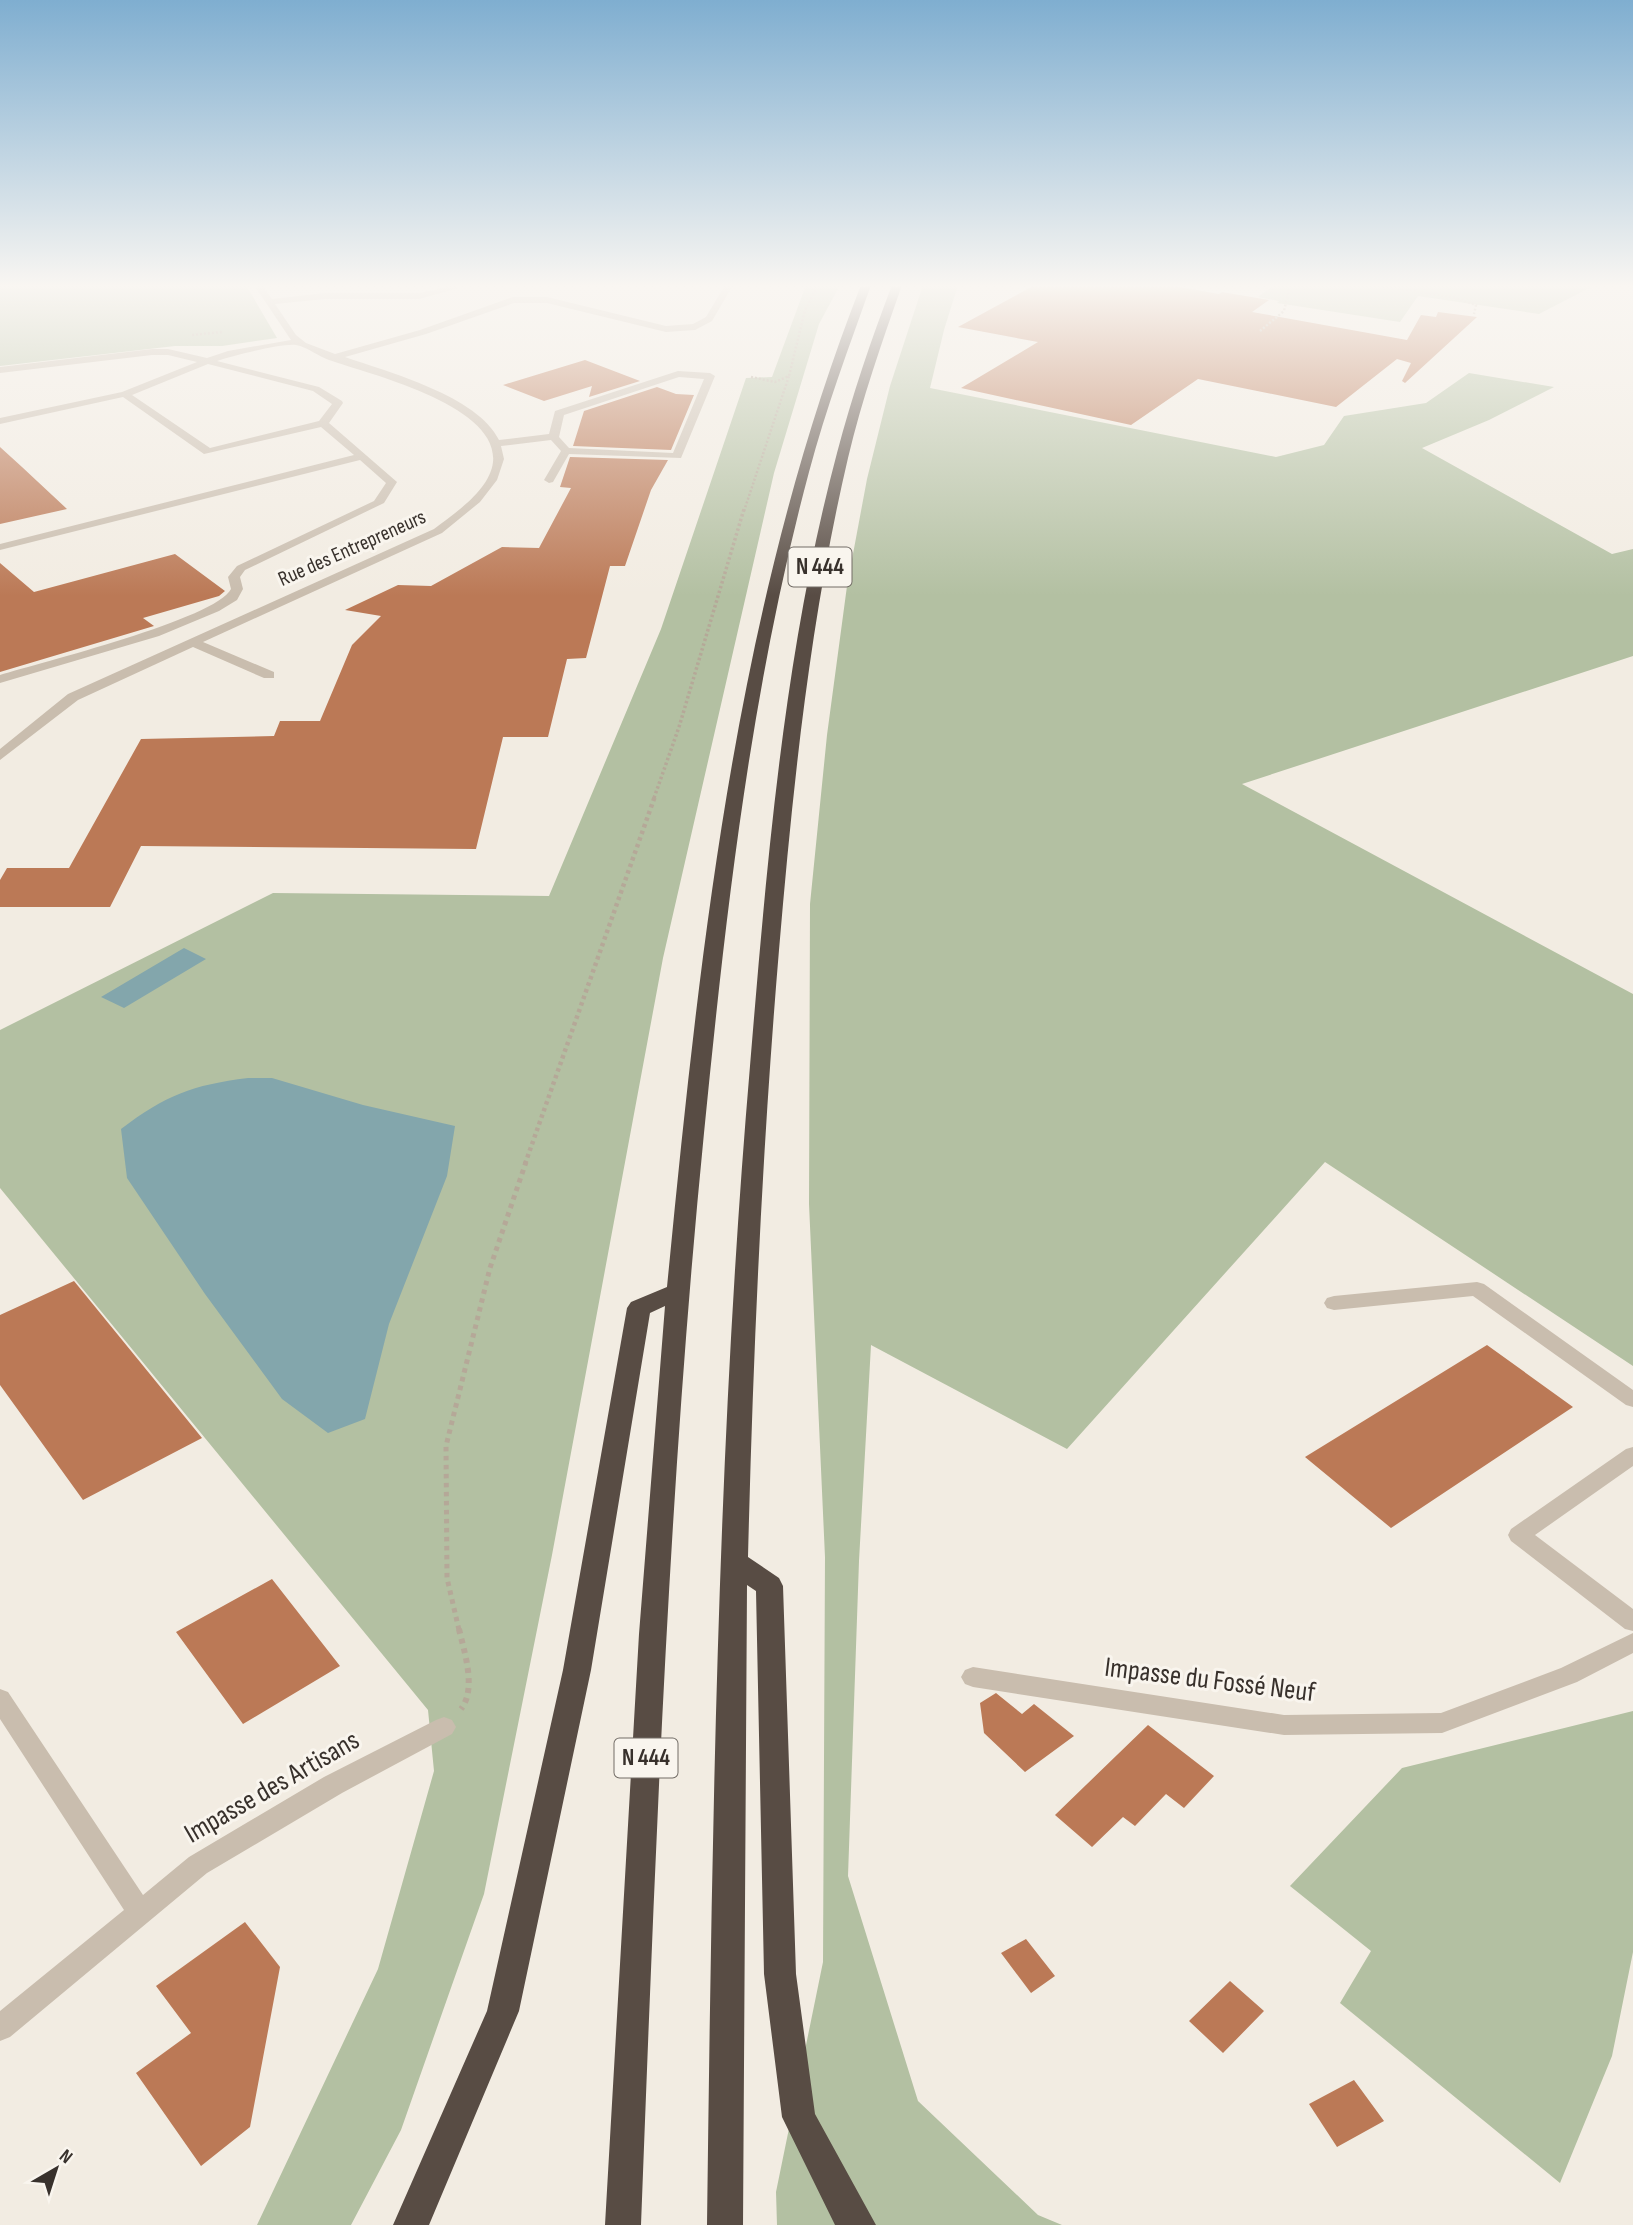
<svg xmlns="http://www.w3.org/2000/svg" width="1633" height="2225" font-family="'Sofia Sans Condensed',sans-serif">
	<rect width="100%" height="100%" fill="#f2ece2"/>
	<path fill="#b3c0a2" d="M0,285H246L277,338L222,346H175L0,366Z
		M806,285H840L819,324L774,473L663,958L552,1555L484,1894L401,2130L351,2225H257L378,1969L434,1771L428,1710L0,1188V1030L273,893L549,896L661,629L746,378L772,377Z
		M923,285H958L944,330L930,388L1276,457L1324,445L1344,416L1426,403L1469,373L1554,387L1489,420L1422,448L1612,554L1633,549V656L1242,784L1633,994V1366L1325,1162L1067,1449L871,1345L859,1561L848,1876L918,2101L1038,2215L1062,2225H777L776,2192L823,1962L825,1557L809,1204L810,904L827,735L847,586L867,479L890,386Z
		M1274,285H1595L1539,314L1418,296L1400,322L1277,303L1279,301L1258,297Z
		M1633,1711V1952L1612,2056L1560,2183L1340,2003L1371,1951L1290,1886L1402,1768Z"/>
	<path fill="#83a6ac" d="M184,948L206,959L124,1008L101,997Z
		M248,1078H272L363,1105L455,1126L447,1176L389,1324L365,1419L328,1433L282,1399L205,1294L127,1178L121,1129C166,1095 192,1085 248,1078Z"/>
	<path fill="#bb7956" d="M1035,285H1169L1219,294L1222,292L1269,300L1252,312L1407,340L1421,315L1436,317L1438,312L1477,317L1405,383L1402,381L1411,363L1397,359L1336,407L1198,379L1131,425L961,388L1038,342L958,327Z
		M585,360L640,381L589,397L592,386L544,401L503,385Z
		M657,387L676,394L694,395L671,450L573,446L584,411Z
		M0,447L22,467L67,509L0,524Z
		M570,457L668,460L651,490L625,566H610L586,658L567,659L548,737H503L476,849L141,846L110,907H0V880L7,868H69L141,739L274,736L280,721H320L352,645L381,616L345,610L398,585L431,586L502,547L539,548L571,488L560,487Z
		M175,554L225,591L219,596L143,618L154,626L0,672V563L34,592Z
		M74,1281L202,1438L83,1500L0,1385V1315Z
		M1487,1345L1573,1407L1391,1528L1305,1457Z
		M272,1579L340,1666L243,1724L176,1632Z
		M996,1693L1022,1714L1034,1704L1074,1736L1025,1772L984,1733L980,1703Z
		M1148,1725L1214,1776L1184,1808L1166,1794L1135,1826L1123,1817L1092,1847L1055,1815Z
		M245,1922L280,1967L250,2127L201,2166L136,2073L191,2033L156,1986Z
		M1026,1939L1055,1976L1031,1993L1001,1953Z
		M1230,1981L1264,2011L1223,2053L1189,2021Z
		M1354,2080L1384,2121L1337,2147L1309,2104Z"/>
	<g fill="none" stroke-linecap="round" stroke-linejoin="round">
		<path stroke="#b5a898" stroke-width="2.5" stroke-dasharray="2 2" stroke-linecap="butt" d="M1378,285L1452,297L1476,305L1474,314
			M1260,331L1284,311L1290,285
			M192,335L222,332
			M751,377L775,382L789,376L805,310L818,285
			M744,511L789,376"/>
		<path stroke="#b5a898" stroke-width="3.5" stroke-dasharray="2.5 2.5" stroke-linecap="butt" d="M654,798L679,727L744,509"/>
		<path stroke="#b5a898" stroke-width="4.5" stroke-dasharray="3.5 3.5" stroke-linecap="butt" d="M525,1164L655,796"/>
		<path stroke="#b5a898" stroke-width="5" stroke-dasharray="4.5 4.5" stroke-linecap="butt" d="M459,1630L447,1578L446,1446L490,1268L526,1162"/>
		<path stroke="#b5a898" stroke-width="6" stroke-dasharray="5 5" stroke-linecap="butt" d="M459,1629C464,1651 477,1689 461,1709"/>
		<path fill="#c9bdae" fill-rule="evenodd" d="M254,285H262L272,299L325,293H419L447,287L445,285L462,287L419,299H325L275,304L296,335L306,343L335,354L420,330L513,297H547L666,326L693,324L706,317L725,285H733L712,321L695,330L666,332L547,303H514L426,334L345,357C388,372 478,396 499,440L549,434L555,411L678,371L710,373L715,376L681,458L569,454L553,482L549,483L544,480L561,451L551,440L501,446L504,459L497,480L480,502L442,533L203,642L274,672V678H264L193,647L78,700L0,760V749L68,694L434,529C455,513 490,490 493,462C499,405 369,374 329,360C320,357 307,347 296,345C282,343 232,356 217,361L319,387L342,401L343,403L329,423L397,482L384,503L245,570L240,577L243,589L237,600L219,611L159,636L0,683V675C39,663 216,619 231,589L228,577L237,566L374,501L386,483L360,460L0,550V544L354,455L321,427L204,454L123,397L0,424V418L122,392L197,362L168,355H152L0,373V367L152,349H168L207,358L228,351L291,340ZM208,364L313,391L332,404L319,421L210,448L132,395ZM679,377L704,379L673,453L569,448L559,437L564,415Z
			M1477,1282L1484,1284L1633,1390V1407L1626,1405L1473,1296L1334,1310L1327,1308L1324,1303L1327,1298L1334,1296Z
			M1633,1447V1466L1535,1535L1633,1609V1631L1625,1629L1511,1541L1508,1535L1511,1529L1626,1449Z
			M1633,1633V1653L1577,1682L1442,1733L1284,1735L973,1687L965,1684L961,1677L965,1670L973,1667L1284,1715L1441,1713L1561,1668Z
			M0,1689L8,1692L143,1895L189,1857L324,1777L436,1720L444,1717L452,1720L456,1727L452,1734L342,1793L207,1873L10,2037L0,2041V2011L124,1910L0,1719Z"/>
		<path fill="#584c44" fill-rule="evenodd" d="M861,285H871C849,347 826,408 809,472C751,688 726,911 704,1133C668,1496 655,1861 641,2225H605L639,1634L665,1306L650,1313L591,1670L519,2011L429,2225H393L487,2011L563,1670L627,1308L631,1302L667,1287C700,949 736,604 861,285Z
			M892,285H902C882,342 862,399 848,458C810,620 793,785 779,950C762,1152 753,1354 748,1557L779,1578L783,1586L796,1974L815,2114L876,2225H835L782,2117L764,1974L756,1591L747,1585L743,2225H707C712,1838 717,1451 750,1066C767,861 784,652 837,453C852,396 871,340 892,285Z"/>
	</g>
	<linearGradient id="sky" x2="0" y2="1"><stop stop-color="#7faed0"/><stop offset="0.48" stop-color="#f9f6f2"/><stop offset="1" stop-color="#f9f6f2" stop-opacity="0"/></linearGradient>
	<rect width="1633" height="596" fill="url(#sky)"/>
	<g text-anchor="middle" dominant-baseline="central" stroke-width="6" stroke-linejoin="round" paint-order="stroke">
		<g font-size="21" fill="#38312c" stroke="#f9f5ee">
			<text transform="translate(352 548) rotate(-24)">Rue des Entrepreneurs</text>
		</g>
		<g fill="#f9f5ee" stroke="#726c66" stroke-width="2">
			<rect x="788.5" y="547.5" width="63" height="39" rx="5"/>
			<rect x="614.5" y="1738.5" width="63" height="39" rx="5"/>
		</g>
		<g font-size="23" font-weight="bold" fill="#38312c">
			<text x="820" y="567">N 444</text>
			<text x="646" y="1758">N 444</text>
		</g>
		<g font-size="28" fill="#38312c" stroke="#f9f5ee">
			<text transform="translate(1210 1680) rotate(7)">Impasse du Fossé Neuf</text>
			<text transform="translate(272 1787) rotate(-30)">Impasse des Artisans</text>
		</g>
	</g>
	<g transform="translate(56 2169) rotate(39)" stroke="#f9f5ee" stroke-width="5" paint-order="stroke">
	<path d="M0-5L12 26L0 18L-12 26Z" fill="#38312c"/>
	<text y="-10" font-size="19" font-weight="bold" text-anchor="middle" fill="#38312c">N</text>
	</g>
</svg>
